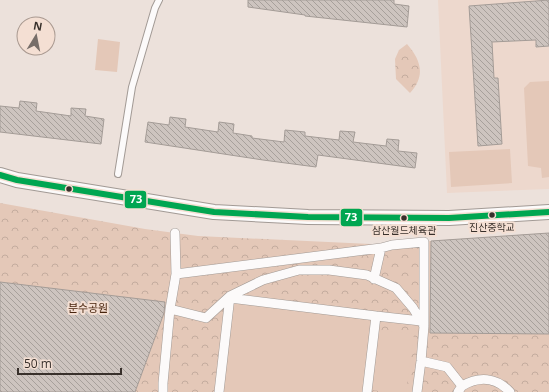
<svg xmlns="http://www.w3.org/2000/svg" width="549" height="392" font-family="'Open Sans','Noto Sans KR',sans-serif">
	<defs>
		<pattern id="park-crowns" width="20" height="18" patternUnits="userSpaceOnUse"><rect width="20" height="18" fill="#e4c8b8"/><path d="M2 6a3 3 0 1 1 6 0M12 15a3 3 0 1 1 6 0" fill="none" stroke="#c4ac9e"/></pattern>
		<pattern id="building-back-hatch" width="6" height="6" patternUnits="userSpaceOnUse"><rect width="6" height="6" fill="#cdc4bf"/><path d="M-1 5l2 2M0 0l6 6M5-1l2 2" fill="none" stroke="#a7a09b"/></pattern>
	</defs>
	<rect width="100%" height="100%" fill="#ece1db"/>
	<path fill="#edd8cd" d="M438,0H549V189L447,193Z"/>
	<path fill="url(#park-crowns)" d="M407,44C421,60 426,76 410,93L396,79L395,59L399,50Z
		M0,203L145,229L198,236L392,245L431,241L549,233V392H0Z"/>
	<path fill="#e4c8b8" d="M98,39L120,42L117,72L95,70Z
		M549,81V177L542,178L541,168L528,166L524,88L530,82Z
		M510,149L512,183L451,187L449,152Z
		M233,301L373,318L364,392H223Z
		M379,330L414,334L406,392H387L372,390Z"/>
	<path fill="url(#building-back-hatch)" stroke="#a49c97" d="M248,0H394V4L409,6L407,27L305,16V15L248,7Z
		M549,0V46L536,47V40L492,42L494,78H498L502,144L478,146L469,6Z
		M20,101L37,103L36,111L71,116V108L86,109L85,116L104,119L101,144L0,132V106L19,108Z
		M170,117L186,119L185,127L218,132L219,122L234,124L233,133L252,136V138L284,142L285,130L305,132V136L339,140L340,131L355,132L353,142L386,146L387,139L399,140L398,151L417,153L415,168L318,155L316,167L263,160L145,142L148,122L169,125Z
		M549,233V334L430,333L431,241Z
		M0,282L165,302L164,313L135,392H0Z"/>
	<g fill="none" stroke-linecap="round" stroke-linejoin="round">
		<defs>
			<path id="service" d="M118,174L132,87L155,8L159,0"/>
			<path id="pedestrian" d="M176,274L381,248L392,245L424,242V325
				M374,279L381,248
				M230,298L376,316L367,392
				M170,309L206,318L230,296L263,280L299,270H329L367,275L396,288L413,308L424,326L421,361L417,392
				M376,316L421,321
				M421,361L447,367L462,386L458,392
				M462,386C479,376 496,377 510,392
				M163,392V383L170,309L176,274L175,233
				M219,392L230,296"/>
			<path id="tertiary" d="M0,175L17,180L214,212L308,217L449,218L549,212"/>
		</defs>
		<use href="#service" stroke="#a29a95" stroke-width="8"/>
		<use href="#pedestrian" stroke="#a29a95" stroke-width="10"/>
		<use href="#tertiary" stroke="#a29a95" stroke-width="16"/>
		<use href="#service" stroke="#fcfafa" stroke-width="6"/>
		<use href="#pedestrian" stroke="#fcfafa" stroke-width="9"/>
		<use href="#tertiary" stroke="#fcfafa" stroke-width="14"/>
		<defs>
			<path id="bus-1" d="M0,175L17,180L214,212L308,217L449,218L549,212"/>
		</defs>
		<use href="#bus-1" stroke="#f4dfd3" stroke-width="9"/>
		<use href="#bus-1" stroke="#00a651" stroke-width="6"/>
	</g>
	<g fill="#38302b" stroke="#f4dfd3" stroke-width="1.5">
		<circle cx="69" cy="189" r="3.5"/>
		<circle cx="492" cy="215" r="3.5"/>
		<circle cx="404" cy="218" r="3.5"/>
	</g>
	<g text-anchor="middle" dominant-baseline="central" stroke-width="4" stroke-linejoin="round" paint-order="stroke">
		<g font-size="10" fill="#38302b" stroke="#f4dfd3">
			<text x="492" y="227">진산중학교</text>
			<text x="404" y="230">삼산월드체육관</text>
		</g>
		<g font-size="11" fill="#48240d" stroke="#f4dfd3">
			<text x="88" y="307">분수공원</text>
		</g>
	</g>
	<g stroke="#f4dfd3" stroke-width="1.5">
		<rect x="124" y="190" width="23" height="19" rx="4" fill="#00a651"/>
		<rect x="340" y="208" width="23" height="19" rx="4" fill="#00a651"/>
	</g>
	<g font-size="11" text-anchor="middle" font-weight="bold" fill="#fff">
		<text x="136" y="203">73</text>
		<text x="351" y="221">73</text>
	</g>
	<g transform="translate(36 36) rotate(10)"><circle r="19" fill="#f4dfd3" stroke="#a99990"/>
	<path d="M0-3L7 15L0 10L-7 15Z" fill="#776e69"/>
	<text y="-6" font-size="11" font-weight="bold" text-anchor="middle" fill="#38302b">N</text>
	</g>
	<path d="M18 368v6h103v-6" fill="none" stroke="#38302b" stroke-width="2"/>
	<text x="24" y="368" font-size="12" fill="#38302b" stroke="#f4dfd3" stroke-width="3" paint-order="stroke">50 m</text>
</svg>
